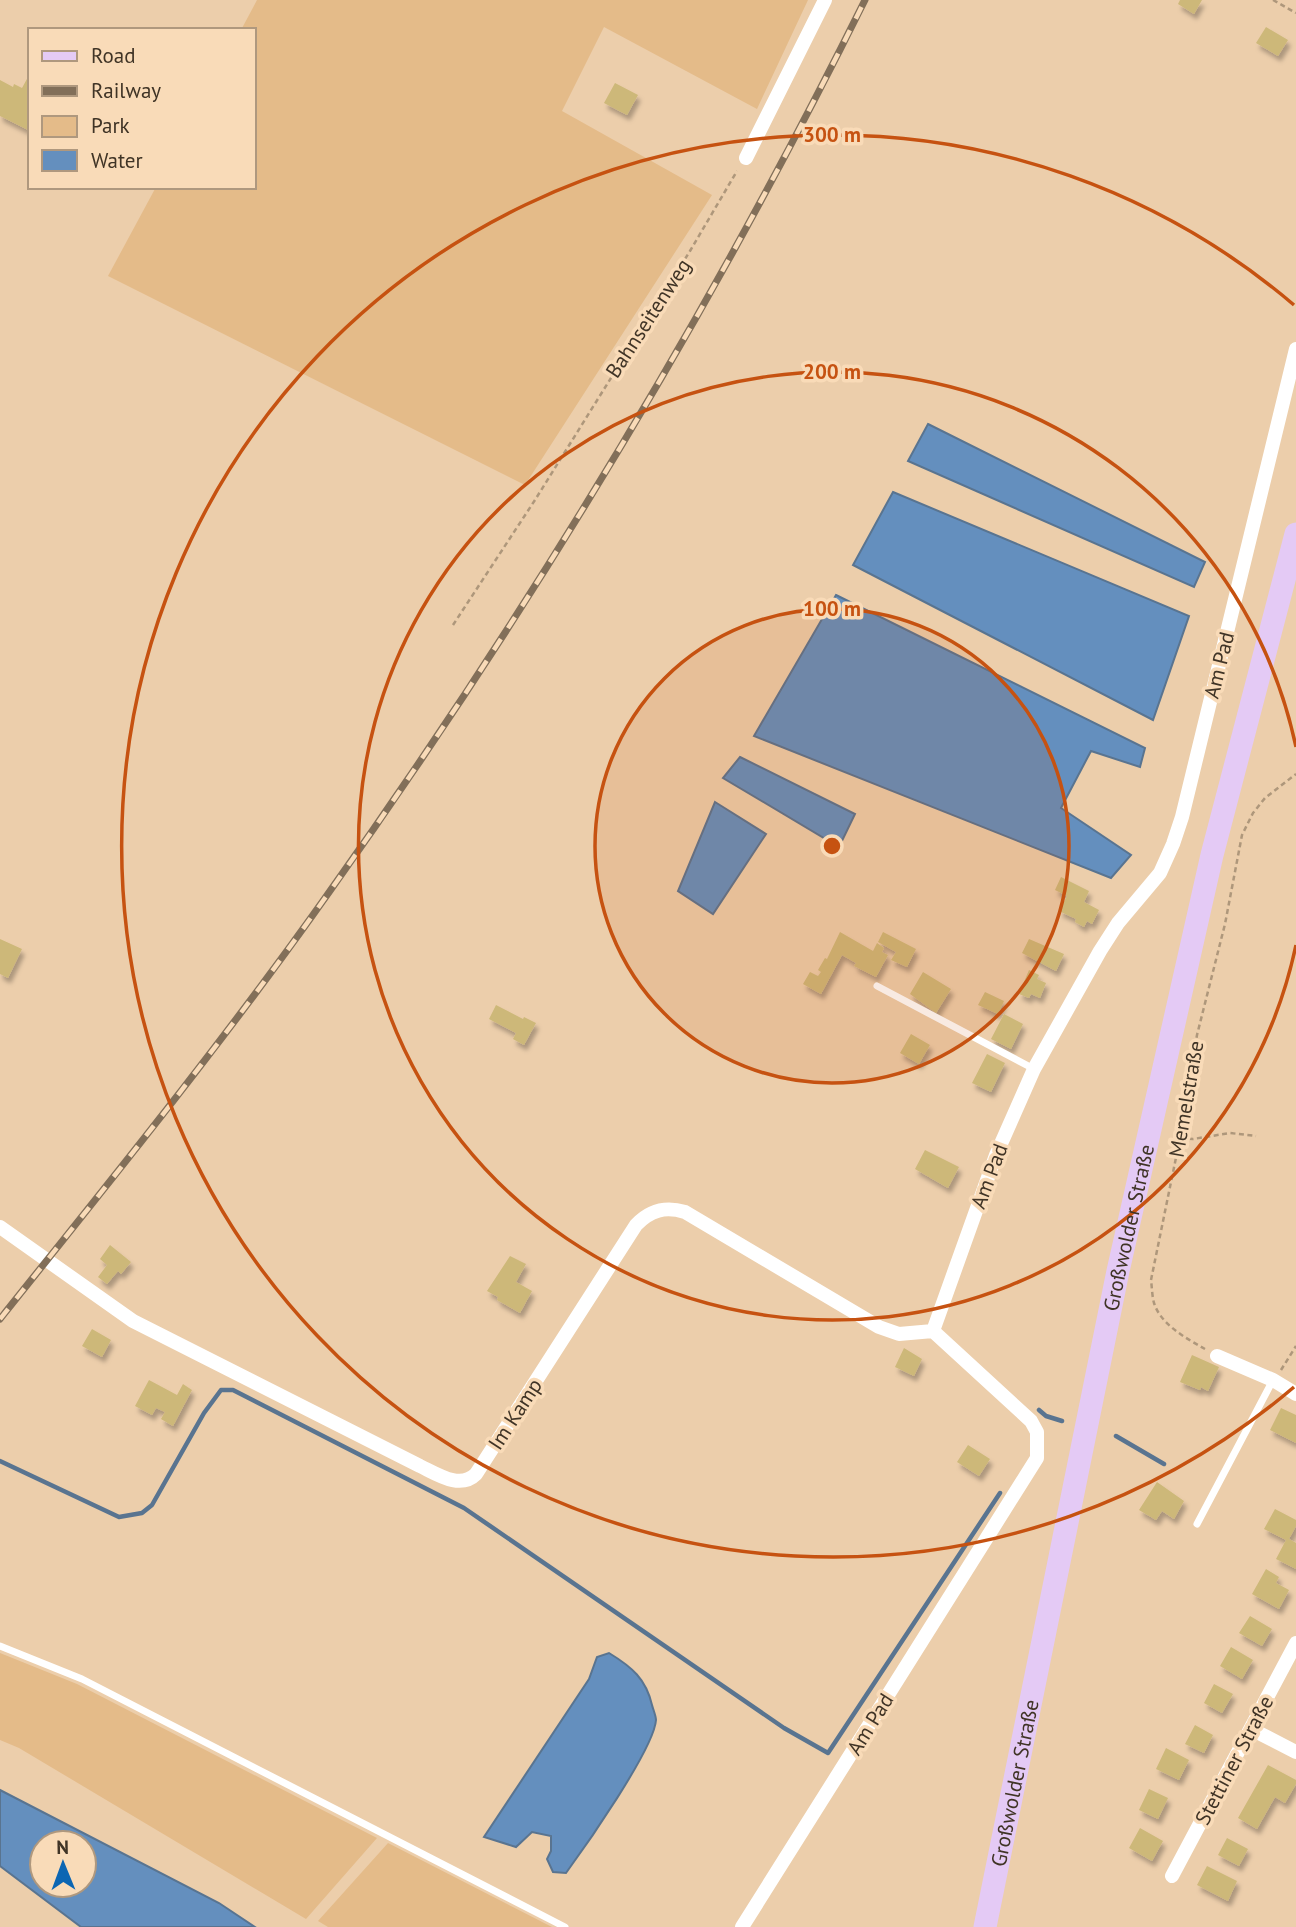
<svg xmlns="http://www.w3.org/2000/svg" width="1296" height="1927" font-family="'PT Sans',sans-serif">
	<defs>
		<filter id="shadow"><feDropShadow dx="3" dy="5.5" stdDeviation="2" flood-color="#0004"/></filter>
	</defs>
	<rect width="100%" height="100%" fill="#ecceab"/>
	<path fill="#e4bb89" d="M257,0H808L757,109L604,27L562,111L712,195L525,485L108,276L156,187H254V30H241Z
		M0,1653L77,1684L377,1838L306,1919L19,1748L0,1740Z
		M388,1843L552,1927H328L318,1921Z"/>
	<path fill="#648fbe" stroke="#597490" stroke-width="2" fill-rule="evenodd" d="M928,424L1205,562L1194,587L908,461Z
		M893,492L1189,616L1153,720L853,565Z
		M836,595L1145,748L1140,767L1091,751L1061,808L1131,855L1111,878L754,736Z
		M740,757L855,814L839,847L723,778Z
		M715,802L766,834L713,914L678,891Z
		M609,1653C632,1667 646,1679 652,1705C653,1709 656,1716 656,1720C654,1749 585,1847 566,1873L553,1872L547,1859L551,1851V1836L532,1832L516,1847L484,1837L589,1679L597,1657Z
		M0,1790L219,1903L255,1927H81L0,1866ZM42,1843H84V1885H42Z"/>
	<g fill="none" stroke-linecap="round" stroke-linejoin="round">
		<path stroke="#597490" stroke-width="4.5" d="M1039,1410L1046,1416L1062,1421
			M1116,1436L1164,1464
			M0,1461L119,1517L142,1513L152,1505L204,1413L221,1390H233L464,1508L784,1728L828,1753L1000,1493"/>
	</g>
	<path fill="#cdb879" filter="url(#shadow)" d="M1180,0H1202L1194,14L1178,4Z
		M1266,27L1288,40L1278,56L1256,43Z
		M28,77L30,78V131L0,116V80L13,87L14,84L22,88Z
		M615,83L638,95L627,115L604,103Z
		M1061,877L1089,891L1084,902L1099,910L1092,924L1087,921L1084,927L1075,922L1076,919L1059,911L1067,896L1055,890Z
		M840,932L873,951L877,943L884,948L882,952L888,955L876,977L854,966L856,963L842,955L821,994L803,984L810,972L818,976L821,972L818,970L825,958L827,959Z
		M883,932L916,949L907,967L891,960L896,952L878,942Z
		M0,939L22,949L8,978L0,974Z
		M1029,939L1064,954L1056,971L1022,953Z
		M1029,970L1039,975L1037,979L1046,983L1040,998L1031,994L1029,998L1019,994Z
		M923,972L951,989L936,1013L910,994Z
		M985,992L1004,1001L998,1014L978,1005Z
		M496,1005L523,1019L524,1017L536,1023L524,1045L513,1039L516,1033L489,1019Z
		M1004,1014L1023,1024L1011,1049L991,1039Z
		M911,1034L930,1045L919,1064L900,1053Z
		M987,1054L1005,1063L991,1092L972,1083Z
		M925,1150L959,1167L948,1188L915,1169Z
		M110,1245L131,1262L121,1274L118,1271L107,1284L98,1277L107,1265L100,1259Z
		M510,1256L526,1264L516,1282L532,1291L520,1313L497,1300L498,1297L487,1291Z
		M92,1329L111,1340L102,1357L82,1346Z
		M904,1348L922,1359L914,1376L895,1367Z
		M1192,1355L1219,1367L1208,1391L1201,1387L1200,1390L1180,1382Z
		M149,1380L177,1395L183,1384L192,1390L173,1426L161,1419L165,1412L156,1408L152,1415L135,1406Z
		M1281,1408L1296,1415V1443L1270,1430Z
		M968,1445L990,1459L979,1476L957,1462Z
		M1157,1482L1184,1501L1174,1519L1162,1511L1156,1520L1139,1510Z
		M1275,1509L1296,1520V1526L1289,1539L1296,1543V1569L1276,1559L1286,1540L1264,1529Z
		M1266,1569L1279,1577L1276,1583L1289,1590L1279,1609L1252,1594Z
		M1250,1616L1272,1629L1262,1646L1239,1633Z
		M1231,1647L1253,1660L1242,1679L1220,1666Z
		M1214,1684L1233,1694L1222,1713L1204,1703Z
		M1195,1725L1213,1735L1204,1753L1185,1744Z
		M1166,1748L1189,1760L1179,1780L1156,1769Z
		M1268,1765L1296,1780V1784L1285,1803L1275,1797L1257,1829L1238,1818Z
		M1149,1789L1168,1798L1158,1819L1139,1810Z
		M1140,1828L1163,1841L1152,1861L1129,1848Z
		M1227,1838L1248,1849L1239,1866L1218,1855Z
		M1207,1866L1237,1881L1228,1901L1197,1885Z"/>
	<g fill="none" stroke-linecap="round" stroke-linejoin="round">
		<path stroke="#ae977b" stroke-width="2.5" stroke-dasharray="5 3.5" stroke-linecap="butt" d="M1273,0L1296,13
			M453,625L535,500L690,251L737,171
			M1180,1138L1193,1139L1230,1133L1256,1136
			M1205,1349C1186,1338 1161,1325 1154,1303C1152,1296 1152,1287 1151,1280L1180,1138L1197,1035L1225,924L1242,835L1253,813L1265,798L1296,774
			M1281,1370L1296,1346"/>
		<path stroke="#fff" stroke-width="7" d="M877,986L1034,1069
			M1197,1524L1273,1380
			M0,1646L82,1679L565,1927"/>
		<path stroke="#fff" stroke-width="14" d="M746,158L825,0
			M0,1227L133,1321L420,1466C437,1474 460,1490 476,1474L636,1225C650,1210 665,1206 685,1212L879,1327L899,1334L933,1331
			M933,1331L996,1155L1034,1069L1100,951L1118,923L1160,873L1173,844L1182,817L1296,349
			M1217,1356L1273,1380L1296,1394
			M1251,1729L1296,1752
			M1172,1876L1296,1643
			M742,1927L1037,1458V1432L1031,1421L933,1331"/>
		<path stroke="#e4caf5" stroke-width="23" id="s1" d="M985,1927L1118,1271L1212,855L1296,534"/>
		<defs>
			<path id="rail" d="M0,1319C111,1180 223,1042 325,898C528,613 710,313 865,0"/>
		</defs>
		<use href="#rail" stroke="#826f59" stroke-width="7"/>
		<use href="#rail" stroke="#f9dbb8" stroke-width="4.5" stroke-dasharray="13" stroke-linecap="butt"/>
	</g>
	<circle cx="832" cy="846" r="237" fill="#c65211" fill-opacity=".12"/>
	<g fill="none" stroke="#c65211" stroke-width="3.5">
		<circle cx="832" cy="846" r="237"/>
		<path d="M1296 945A474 474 0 1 1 1296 747"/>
		<path d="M1294 1387A711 711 0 1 1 1294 305"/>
	</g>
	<g text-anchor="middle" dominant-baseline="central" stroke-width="7" stroke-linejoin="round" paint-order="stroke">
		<g font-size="21" fill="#403426" stroke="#f9dbb8">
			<text transform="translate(648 318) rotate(-57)">Bahnseitenweg</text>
			<text transform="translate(1219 665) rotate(-76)">Am Pad</text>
			<text transform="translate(1186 1099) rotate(-80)">Memelstraße</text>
			<text transform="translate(989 1176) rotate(-69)">Am Pad</text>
			<text stroke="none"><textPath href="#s1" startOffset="714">Großwolder Straße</textPath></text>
			<text transform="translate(515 1414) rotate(-57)">Im Kamp</text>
			<text transform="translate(870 1724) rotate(-58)">Am Pad</text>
			<text transform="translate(1234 1760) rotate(-62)">Stettiner Straße</text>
			<text stroke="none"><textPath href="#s1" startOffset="147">Großwolder Straße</textPath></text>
		</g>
	</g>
	<circle cx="832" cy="846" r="10" fill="#c65211" stroke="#f9dbb8" stroke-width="3.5"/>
	<g font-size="21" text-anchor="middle" font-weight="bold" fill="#c65211" stroke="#f9dbb8" stroke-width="7" stroke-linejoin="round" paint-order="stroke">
		<text x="832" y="142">300 m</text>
		<text x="832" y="379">200 m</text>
		<text x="832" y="616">100 m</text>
	</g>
	<rect x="28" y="28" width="228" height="161" fill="#f9dbb8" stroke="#af987e" stroke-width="2"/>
	<rect x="42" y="51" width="35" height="10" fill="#e4caf5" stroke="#af987e" stroke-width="2"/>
	<text x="91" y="63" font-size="21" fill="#403426">Road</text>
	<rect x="42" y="86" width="35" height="10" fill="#826f59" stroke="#af987e" stroke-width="2"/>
	<text x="91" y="98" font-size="21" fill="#403426">Railway</text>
	<rect x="42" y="116" width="35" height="21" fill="#e4bb89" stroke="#af987e" stroke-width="2"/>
	<text x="91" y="133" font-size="21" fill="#403426">Park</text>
	<rect x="42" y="150" width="35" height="21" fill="#648fbe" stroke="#af987e" stroke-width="2"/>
	<text x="91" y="168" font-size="21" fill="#403426">Water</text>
	<g transform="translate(63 1864) rotate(359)"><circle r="33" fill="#f9dbb8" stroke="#af987e" stroke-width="2"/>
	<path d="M0-5L12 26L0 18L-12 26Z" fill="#0c66b3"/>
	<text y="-10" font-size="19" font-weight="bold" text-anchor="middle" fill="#403426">N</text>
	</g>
</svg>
